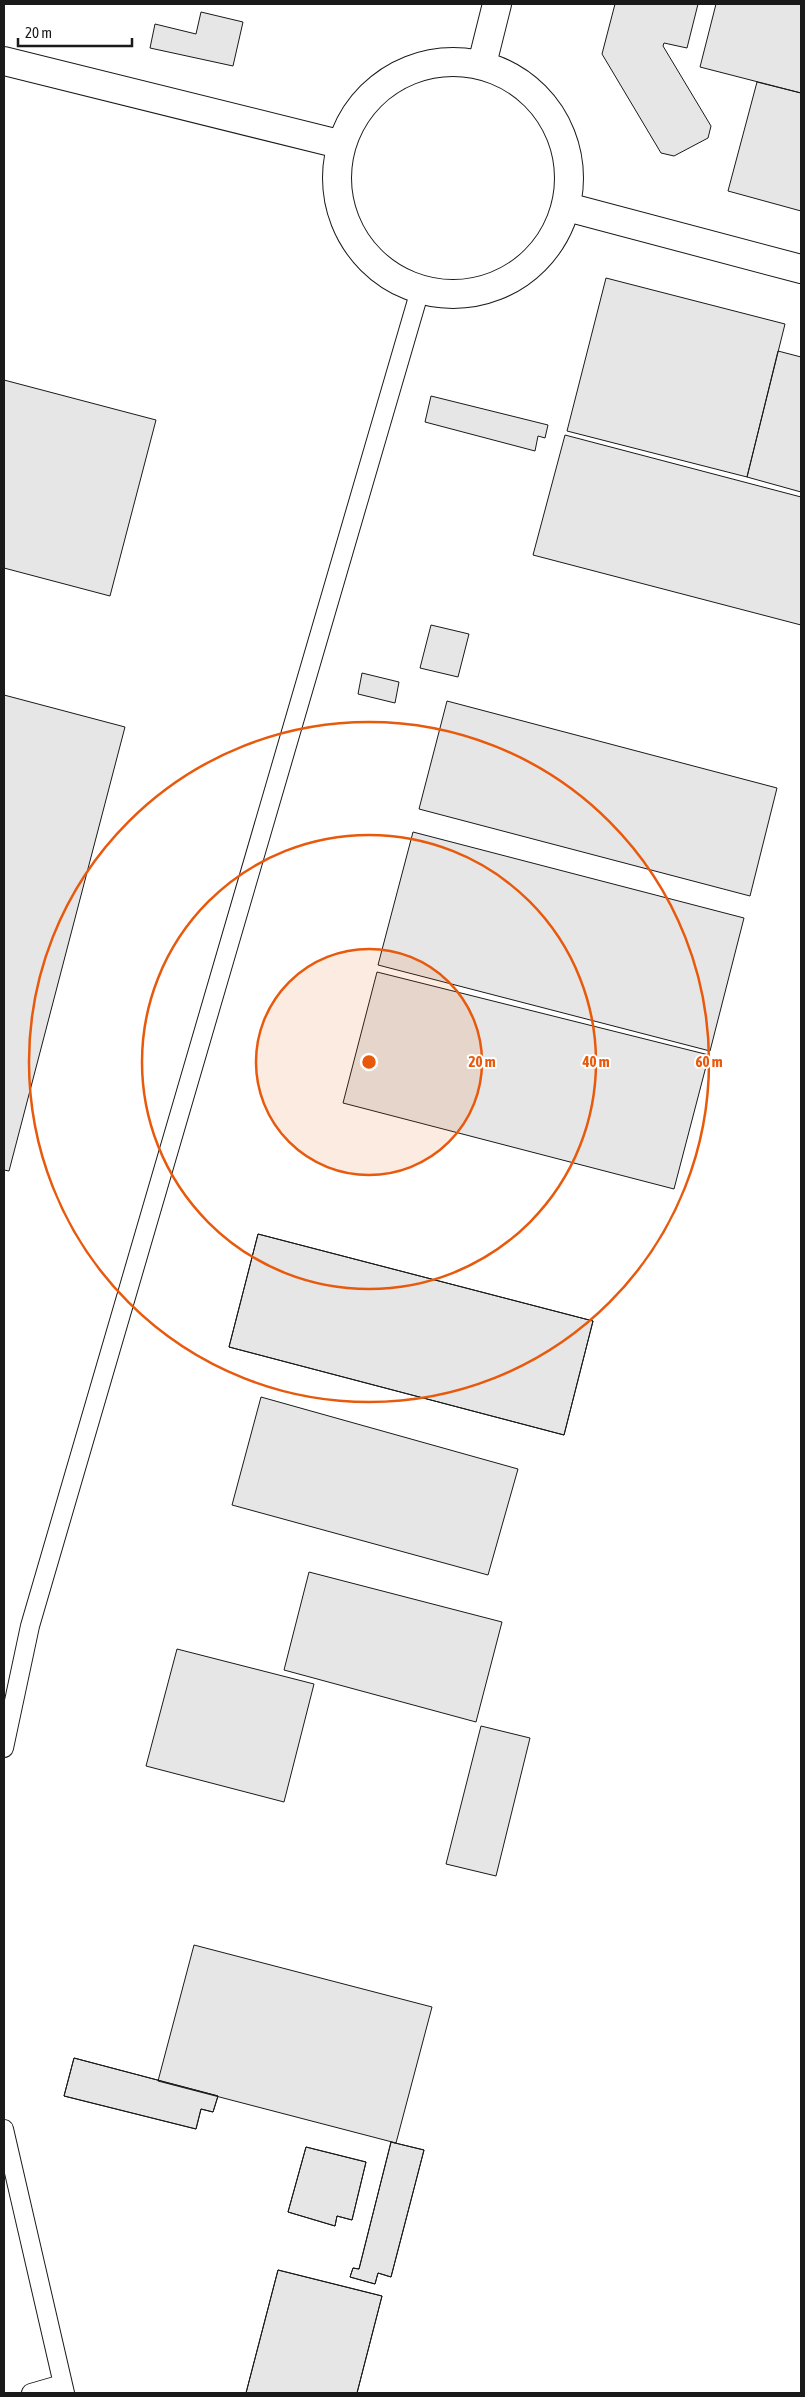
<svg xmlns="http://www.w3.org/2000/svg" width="805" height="2397" font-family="'Asap Condensed',sans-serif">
	<rect width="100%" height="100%" fill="#fff"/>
	<path fill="#e6e6e6" stroke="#1a1a1a" d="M615,4H698L687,48L664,43L663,46L711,126L708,138L674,156L661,153L602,54Z
		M716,4H801V93L700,67Z
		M201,12L243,22L233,66L150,48L155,24L196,34Z
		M757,82L801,93V211L728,191Z
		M606,278L785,324L747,477L567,431Z
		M778,351L801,357V492L747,477Z
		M4,380L156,420L110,596L4,568Z
		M431,396L548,425L545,438L538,436L535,451L425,422Z
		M565,435L801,497V625L533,555Z
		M431,625L469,634L458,677L420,668Z
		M362,673L399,682L395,703L358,694Z
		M4,695L125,727L9,1171L4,1170Z
		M447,701L777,788L750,896L419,809Z
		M413,832L744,918L710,1051L378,965Z
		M377,972L709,1055L674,1189L343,1103Z
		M258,1234L593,1321L564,1435L229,1347Z
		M258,1234L593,1321L564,1435L229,1347Z
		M261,1397L518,1469L488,1575L232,1505Z
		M309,1572L502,1622L476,1722L284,1670Z
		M177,1649L314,1684L284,1802L146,1766Z
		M481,1726L530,1738L496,1876L446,1864Z
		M194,1945L432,2007L396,2143L158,2081Z
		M74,2058L218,2096L213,2112L201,2109L196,2129L64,2096Z
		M74,2058L218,2096L213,2112L201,2109L196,2129L64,2096Z
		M391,2142L424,2150L391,2277L378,2273L375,2284L350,2277L353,2268L359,2269Z
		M391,2142L424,2150L391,2277L378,2273L375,2284L350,2277L353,2268L359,2269Z
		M306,2147L366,2162L352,2220L337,2216L335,2226L288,2212Z
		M306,2147L366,2162L352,2220L337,2216L335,2226L288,2212Z
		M278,2270L382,2296L357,2393H246Z
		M278,2270L382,2296L357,2393H246Z"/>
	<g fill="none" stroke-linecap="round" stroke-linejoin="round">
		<defs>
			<path id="service" d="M4,1748L30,1626L420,290
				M4,2129L65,2393
				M31,2393L62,2384"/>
			<path id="minor" d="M4,61L339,144
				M337 178a116 116 0 1 1 232 0a116 116 0 1 1-232 0Z
				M482,64L497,4
				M567,207L801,269"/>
		</defs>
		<use href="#service" stroke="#1a1a1a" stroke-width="20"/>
		<use href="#minor" stroke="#1a1a1a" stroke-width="30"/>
		<use href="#service" stroke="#fff" stroke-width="18"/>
		<use href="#minor" stroke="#fff" stroke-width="28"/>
	</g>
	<circle cx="369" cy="1062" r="113" fill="#e8590c" fill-opacity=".12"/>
	<g fill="none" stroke="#e8590c" stroke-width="2.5">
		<circle cx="369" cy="1062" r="113"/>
		<circle cx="369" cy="1062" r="227"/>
		<circle cx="369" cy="1062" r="340"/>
	</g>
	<circle cx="369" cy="1062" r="8" fill="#e8590c" stroke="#fff" stroke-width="2.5"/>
	<g font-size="15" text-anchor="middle" font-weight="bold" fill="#e8590c" stroke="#fff" stroke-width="4" stroke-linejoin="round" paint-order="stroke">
		<text x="482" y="1067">20 m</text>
		<text x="596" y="1067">40 m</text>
		<text x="709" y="1067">60 m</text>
	</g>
	<rect width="805" height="2397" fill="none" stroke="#1a1a1a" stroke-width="10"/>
	<path d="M18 38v8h114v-8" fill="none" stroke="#1a1a1a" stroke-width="2.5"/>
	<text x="25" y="38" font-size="15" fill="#1a1a1a" stroke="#ffffff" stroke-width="4" paint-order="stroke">20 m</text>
</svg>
